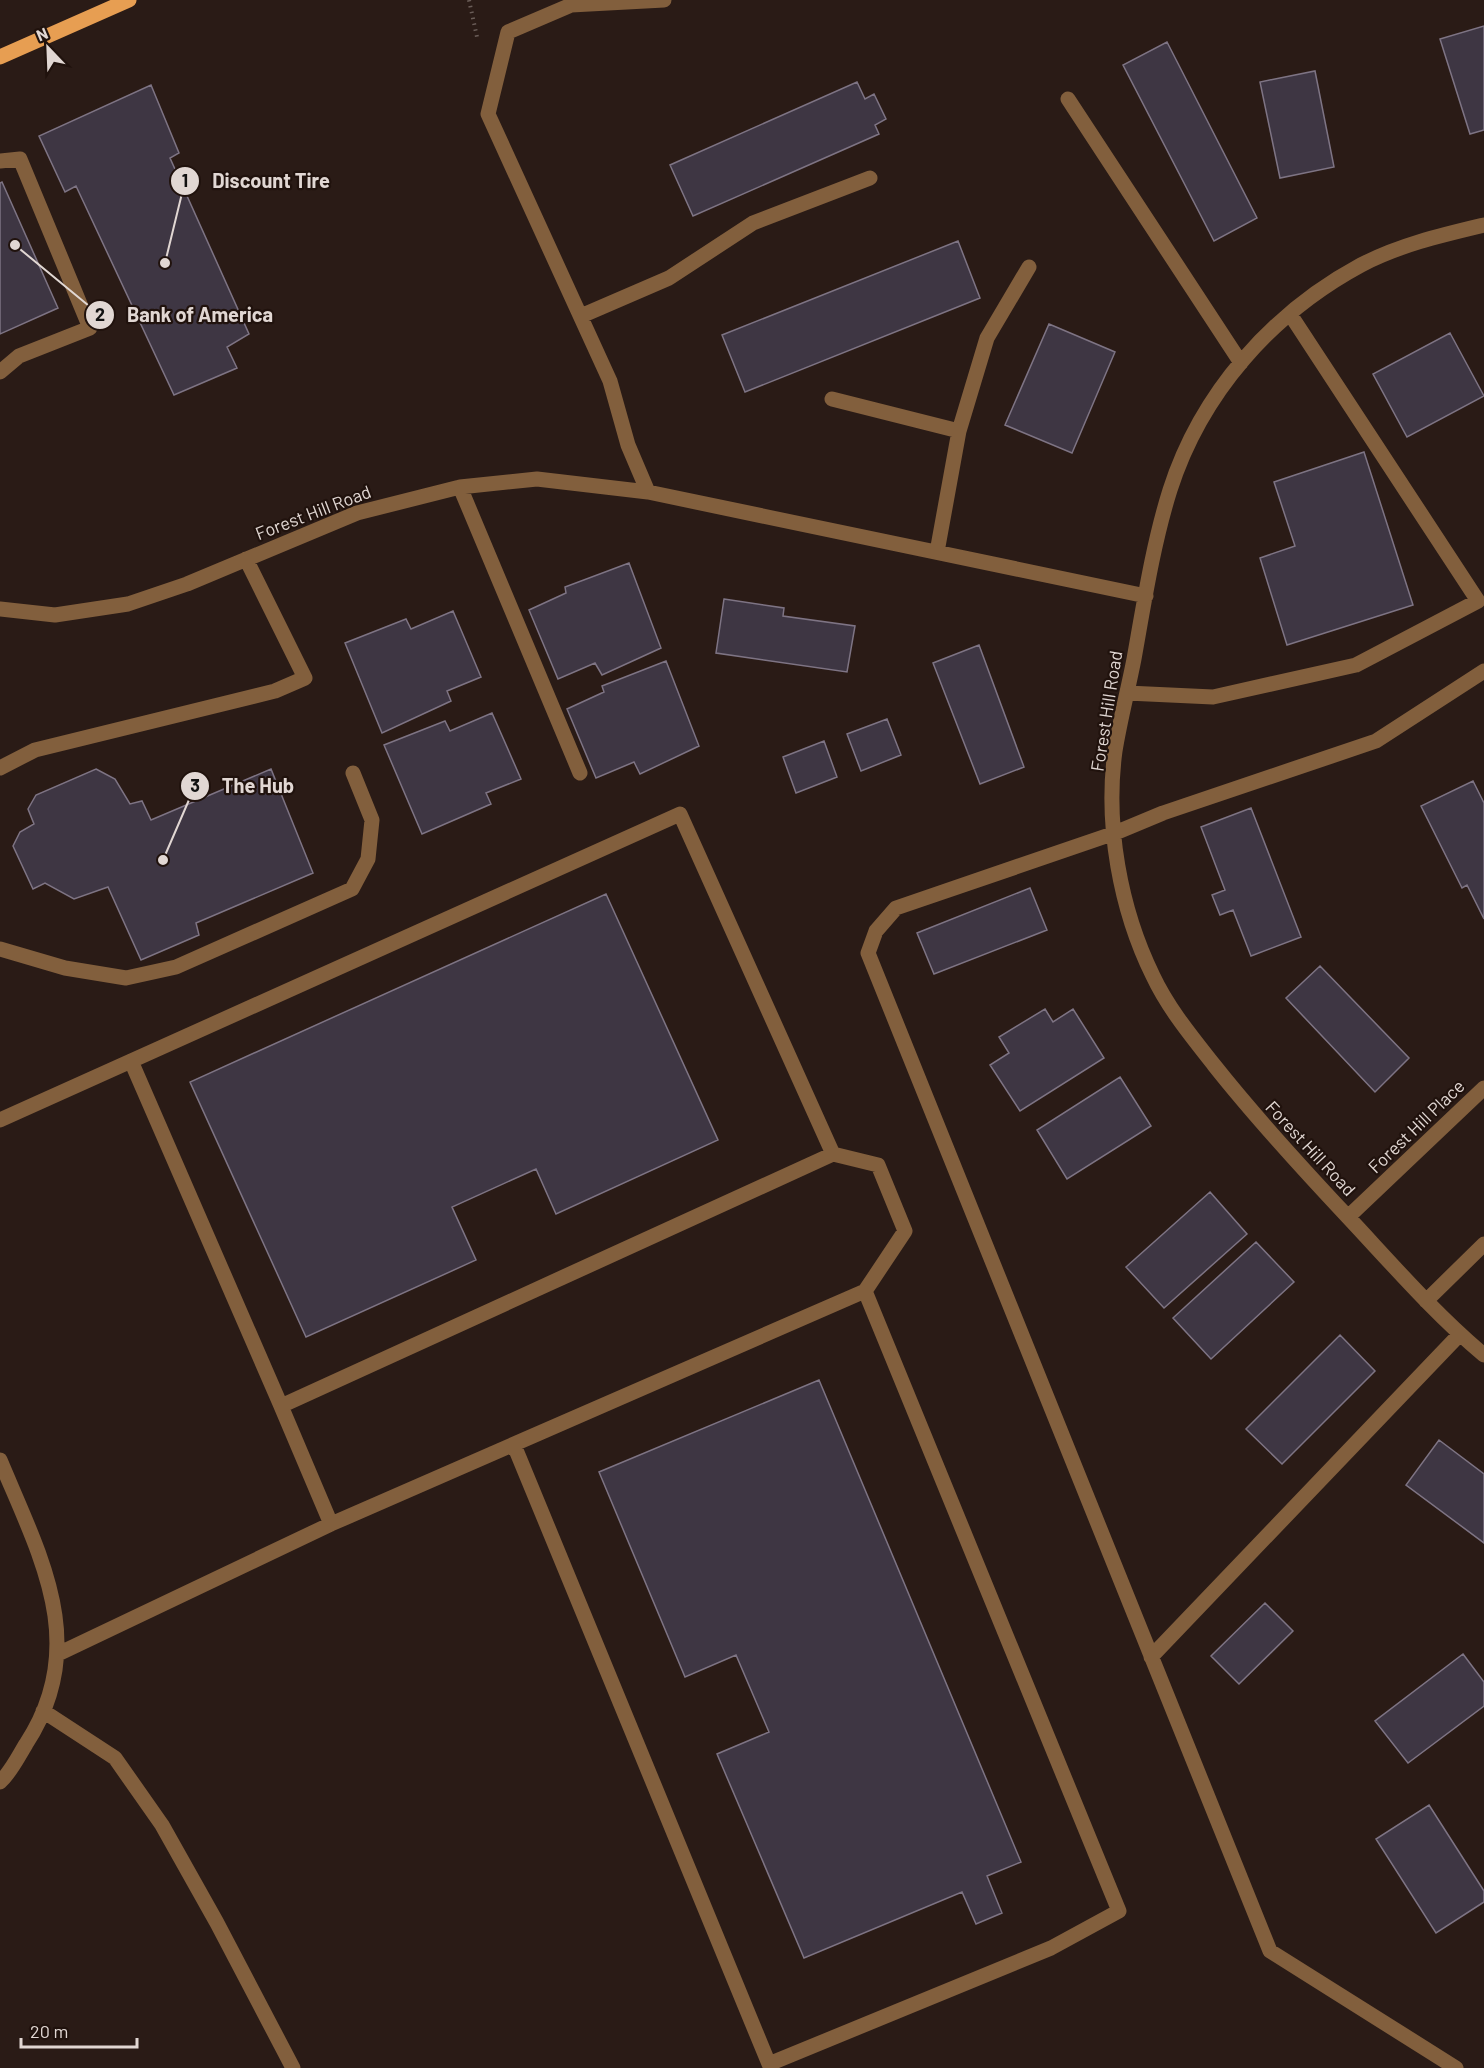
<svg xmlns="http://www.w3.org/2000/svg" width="1484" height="2068" font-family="Barlow,sans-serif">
	<rect width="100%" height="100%" fill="#2a1b16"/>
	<path fill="#3e3643" stroke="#7e7484" stroke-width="1.5" d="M1484,26V130L1470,134L1440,39Z
		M1167,42L1257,218L1214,241L1123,65Z
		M1315,71L1334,167L1280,178L1260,82Z
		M857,82L865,99L874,94L886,119L875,125L879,134L693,216L670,165Z
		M151,85L179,153L170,158L249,334L227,347L237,368L174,395L76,186L65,192L39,136Z
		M2,182L58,308L0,334V183Z
		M958,241L980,298L745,392L722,335Z
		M1049,324L1115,352L1072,453L1005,425Z
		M1450,333L1484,396L1407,437L1373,374Z
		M1364,452L1413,605L1287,645L1260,558L1295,546L1274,482Z
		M629,563L661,648L602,675L595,663L558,679L529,610L566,593L565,587Z
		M724,599L784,608L783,616L855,626L847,672L716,653Z
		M453,611L481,677L447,691L451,701L382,733L345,643L406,619L411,629Z
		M979,645L1024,767L980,784L933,663Z
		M666,661L699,746L640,774L634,762L596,778L567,709L604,692L602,686Z
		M492,713L521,779L486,793L491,804L422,834L384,745L445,721L450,731Z
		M887,719L901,755L861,771L847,734Z
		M824,741L837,777L796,793L783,757Z
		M96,769L115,779L130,804L142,801L151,820L271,769L313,873L196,923L199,935L141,960L108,887L74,899L45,883L33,889L13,846L20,832L34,824L28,809L36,795Z
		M1473,781L1484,803V919L1467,885L1462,888L1421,806Z
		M1251,808L1301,937L1251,956L1233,910L1220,915L1212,895L1225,890L1201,827Z
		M1030,888L1047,930L934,974L917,933Z
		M606,894L718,1140L556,1214L536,1169L452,1207L476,1260L306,1337L190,1082Z
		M1320,966L1409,1058L1375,1092L1286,998Z
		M1045,1009L1053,1022L1073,1009L1104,1058L1020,1111L990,1065L1009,1053L999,1037Z
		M1120,1077L1151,1126L1067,1179L1037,1130Z
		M1210,1192L1247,1234L1164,1308L1126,1267Z
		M1256,1242L1294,1282L1211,1359L1173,1318Z
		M1340,1335L1375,1371L1282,1464L1246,1429Z
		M819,1380L1021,1862L987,1876L1002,1913L976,1924L962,1892L804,1958L717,1754L769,1732L736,1655L685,1677L599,1472Z
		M1439,1440L1484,1474V1543L1406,1485Z
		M1265,1603L1293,1631L1239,1684L1211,1656Z
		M1463,1654L1484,1682V1706L1408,1763L1375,1721Z
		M1429,1805L1484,1891V1902L1436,1933L1376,1839Z"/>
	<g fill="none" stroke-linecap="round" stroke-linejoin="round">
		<path stroke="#6a5d58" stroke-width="4" stroke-dasharray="1.5 4.5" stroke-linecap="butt" d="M469,0L477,37"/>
		<path stroke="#825f3d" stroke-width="15" d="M1068,99L1241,363
			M0,161L20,159L90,328L19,356L0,372
			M1484,225C1442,235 1399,245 1361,265C1272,313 1201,393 1170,490C1153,544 1144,603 1134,659C1128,690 1120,720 1115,751C1105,825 1120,909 1153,976C1168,1008 1192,1037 1214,1065C1256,1118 1301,1167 1347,1216C1392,1264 1434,1313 1484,1355
			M581,316L669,278L753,223L870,178
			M832,399L959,431
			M460,487L580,773
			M648,492L628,445L610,381L488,114L508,32L571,5L664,0
			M937,552L959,431L987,338L1029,267
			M0,609L55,615L128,604L187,584L357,513L460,487L537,479L648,492L1146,596
			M1127,693L1213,697L1356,665L1478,601L1290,314
			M0,768L35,750L275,691L305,678L246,559
			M0,949L65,968L126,978L176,967L352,889L368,859L372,820L353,773
			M131,1061L281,1406
			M0,1120L680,814L833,1154L281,1406L331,1524
			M833,1154L878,1165L905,1231L865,1291
			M1348,1217L1484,1088
			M1426,1301L1484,1244
			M0,1460C40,1556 91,1645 26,1744C18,1757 11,1772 0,1782
			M58,1654L331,1524L865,1291L1119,1911L1051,1948L769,2064L514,1445
			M1151,1657L1460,1334
			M43,1711L115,1758L162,1825L217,1923L293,2068
			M1456,2068L1270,1951L868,953L876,931L896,908L1115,833L1163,813L1376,741L1484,671"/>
		<path stroke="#e79e52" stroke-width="15" d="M0,57L129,0"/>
	</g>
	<g text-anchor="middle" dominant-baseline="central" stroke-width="4.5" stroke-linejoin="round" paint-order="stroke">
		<g font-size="18" fill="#e1d7d3" stroke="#20120d">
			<text transform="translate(313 512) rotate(-21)">Forest Hill Road</text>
			<text transform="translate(1106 711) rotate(-81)">Forest Hill Road</text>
			<text transform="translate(1416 1126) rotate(-44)">Forest Hill Place</text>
			<text transform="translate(1311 1148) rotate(47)">Forest Hill Road</text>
		</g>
	</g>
	<path fill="none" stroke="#e1d7d3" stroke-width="2" d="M165 263L185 181M15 245L100 315M163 860L195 786"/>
	<g fill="#e1d7d3" stroke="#20120d" stroke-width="2">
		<circle cx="165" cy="263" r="6"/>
		<circle cx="15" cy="245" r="6"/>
		<circle cx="163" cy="860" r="6"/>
		<circle cx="185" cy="181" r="15"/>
		<circle cx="100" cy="315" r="15"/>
		<circle cx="195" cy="786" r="15"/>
	</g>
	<g font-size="18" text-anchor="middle" font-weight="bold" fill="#111">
		<text x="185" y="187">1</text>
		<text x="100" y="321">2</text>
		<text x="195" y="792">3</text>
	</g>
	<g font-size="20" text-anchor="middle" font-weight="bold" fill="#e1d7d3" stroke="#20120d" stroke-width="4.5" stroke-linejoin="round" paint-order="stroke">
		<text x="271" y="188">Discount Tire</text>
		<text x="200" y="322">Bank of America</text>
		<text x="258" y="793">The Hub</text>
	</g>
	<g transform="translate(48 48) rotate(337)" stroke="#20120d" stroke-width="4.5" paint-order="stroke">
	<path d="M0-4.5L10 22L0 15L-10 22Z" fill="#e1d7d3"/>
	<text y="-9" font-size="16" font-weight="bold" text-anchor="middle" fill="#e1d7d3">N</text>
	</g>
	<path d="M21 2038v9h116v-9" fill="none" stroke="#e1d7d3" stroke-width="3"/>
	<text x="30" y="2038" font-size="18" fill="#e1d7d3" stroke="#20120d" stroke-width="4.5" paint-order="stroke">20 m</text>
</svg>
